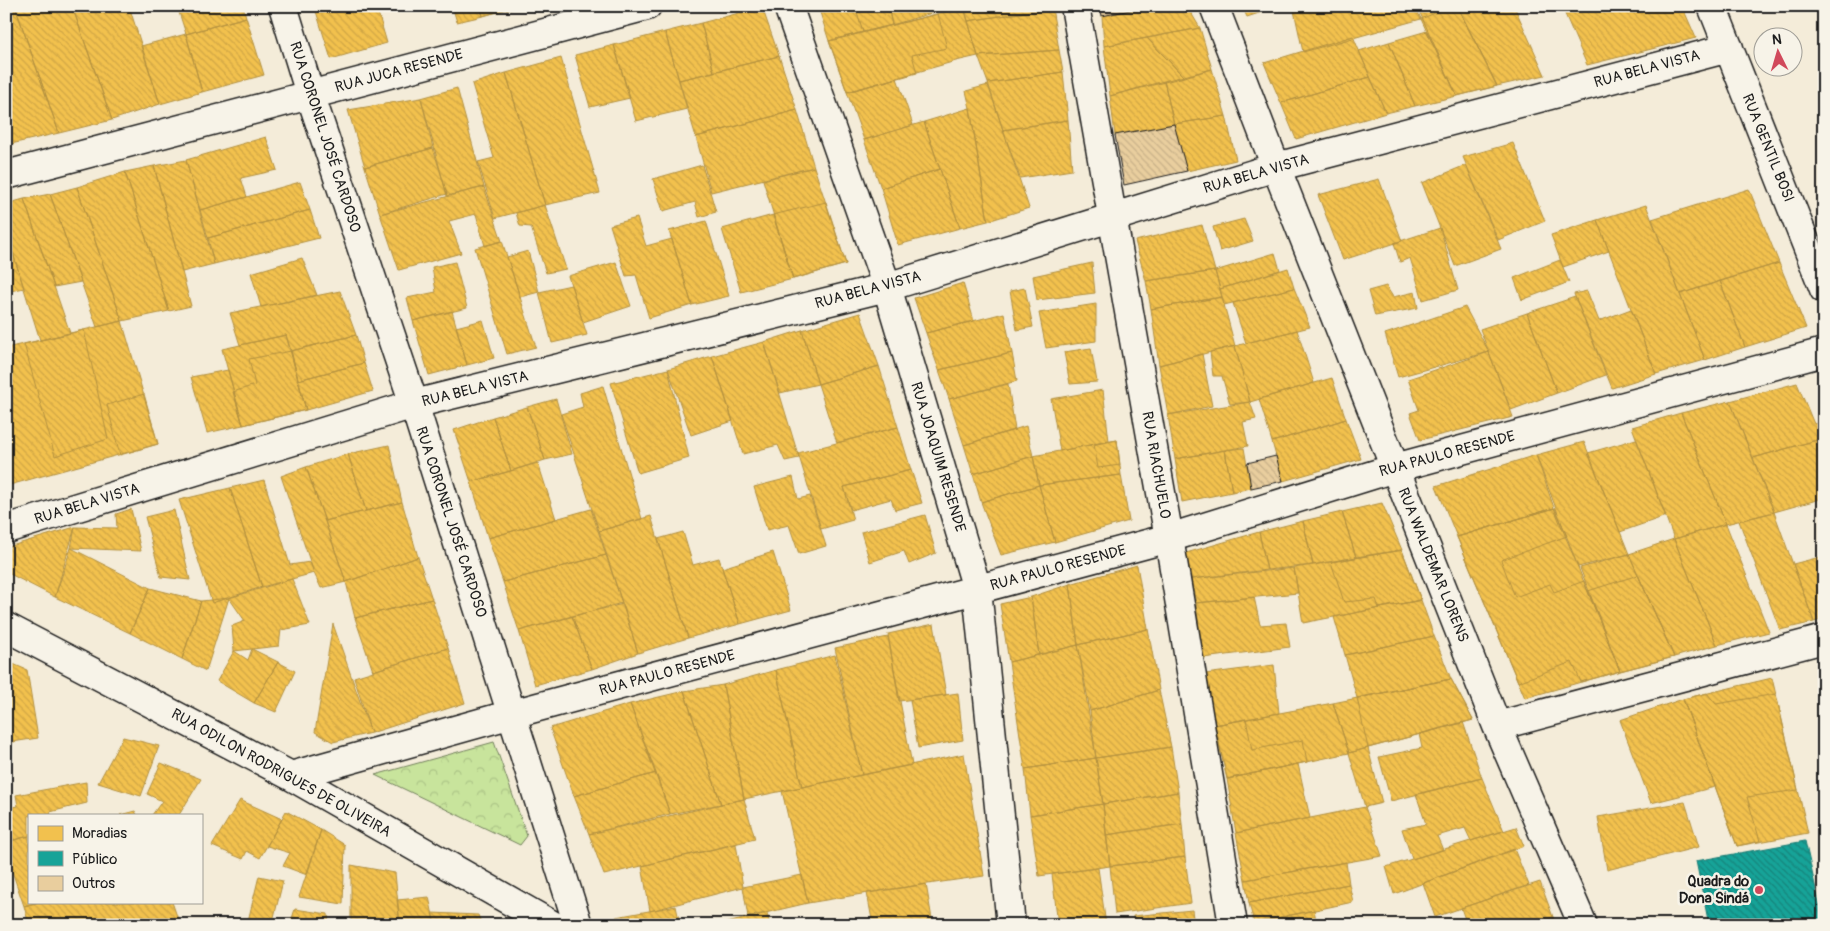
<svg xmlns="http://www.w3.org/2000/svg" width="1830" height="931" font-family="Pangolin,sans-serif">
	<defs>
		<pattern id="park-crowns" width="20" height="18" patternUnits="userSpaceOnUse" patternTransform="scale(1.25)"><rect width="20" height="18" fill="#c8e49c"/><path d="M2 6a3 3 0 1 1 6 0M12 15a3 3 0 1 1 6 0" fill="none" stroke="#abc386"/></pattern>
		<pattern id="homes-back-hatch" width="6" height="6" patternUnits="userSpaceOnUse" patternTransform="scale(1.25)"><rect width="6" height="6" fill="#f2c14e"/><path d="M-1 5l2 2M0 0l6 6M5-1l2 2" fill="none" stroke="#cfa544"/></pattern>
		<pattern id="public-back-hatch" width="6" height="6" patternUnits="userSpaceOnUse" patternTransform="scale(1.25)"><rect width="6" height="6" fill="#17a398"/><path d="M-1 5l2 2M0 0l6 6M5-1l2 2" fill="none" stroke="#14847b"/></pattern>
		<pattern id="building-back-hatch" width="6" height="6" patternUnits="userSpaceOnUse" patternTransform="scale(1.25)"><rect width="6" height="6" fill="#e9ce9e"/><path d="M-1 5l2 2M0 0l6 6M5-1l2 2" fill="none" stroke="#c7b088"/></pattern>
	</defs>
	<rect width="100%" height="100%" fill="#f4ecd9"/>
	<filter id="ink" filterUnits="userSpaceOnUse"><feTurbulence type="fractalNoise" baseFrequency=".02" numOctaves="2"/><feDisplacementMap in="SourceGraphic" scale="10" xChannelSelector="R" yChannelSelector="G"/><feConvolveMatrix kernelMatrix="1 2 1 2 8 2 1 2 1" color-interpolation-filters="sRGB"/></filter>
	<g filter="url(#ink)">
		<path fill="url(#park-crowns)" stroke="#72805c" d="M494,742L527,836L520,845L375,775Z"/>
		<path fill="url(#homes-back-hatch)" stroke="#b2903f" d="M6,6H15L59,133L11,144L6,128Z
			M15,6H72L112,120L59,133Z
			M72,6H129L160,104L112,120Z
			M177,6H243L246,17L186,34Z
			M321,6H376L387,43L331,59L315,8Z
			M376,6H399L377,12Z
			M452,6H480L483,16L457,22Z
			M480,6H503L504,10L483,16Z
			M480,6H503L504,10L483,16Z
			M503,6H522V7L504,10Z
			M818,6H855L863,32L829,41Z
			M855,6H888L892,25L863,32Z
			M888,6H933L935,12L892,25Z
			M933,6H963L935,12Z
			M967,6H1052V8L968,21L964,7Z
			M1148,6H1187L1200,28L1104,46L1102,16Z
			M1242,6H1280L1247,17Z
			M1293,6H1415L1421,19L1303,52Z
			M1417,6H1457L1497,86L1457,96Z
			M1451,6H1457L1497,86L1457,96L1421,19Z
			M1514,6L1545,75L1497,86L1459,9L1465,6Z
			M1566,6H1682L1696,38L1587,65L1562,7Z
			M762,7L779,56L714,72L701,23Z
			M964,7L978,56L956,61L847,92L829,41Z
			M1052,8L1059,50L978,56L968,21Z
			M938,14L947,48L912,55L917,73L847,92L829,41Z
			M246,17L264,75L202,92L186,34Z
			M701,23L714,72L679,80L665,32Z
			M1200,28L1212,69L1184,77L1147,38Z
			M1427,31L1457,96L1415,106L1389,42Z
			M665,32L687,109L636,121L614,45Z
			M186,34L202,92L160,104L141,46Z
			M1353,36L1370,77L1281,103L1264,63Z
			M1147,38L1184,77L1110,96L1104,46Z
			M1389,42L1415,106L1386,113L1359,51Z
			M614,45L630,98L590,107L575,55Z
			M1059,50L1063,72L988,83L978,56Z
			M779,56L797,110L696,137L679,80Z
			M561,58L600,193L545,205L506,73Z
			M1212,69L1226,116L1174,124L1164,81Z
			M1063,72L1068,120L1003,130L988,83Z
			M506,73L545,205L495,218L478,162L494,158L472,84Z
			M1370,77L1386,113L1296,139L1281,103Z
			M897,78L913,125L864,140L847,92Z
			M1164,81L1174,124L1115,135L1110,96Z
			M988,85L1029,208L988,221L970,108L966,91Z
			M457,88L484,187L447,196L421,98Z
			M421,98L433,148L365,167L348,110Z
			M970,108L988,221L960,228L924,122Z
			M797,110L814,167L711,192L696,137Z
			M1226,116L1236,160L1187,171L1174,124Z
			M1068,120L1072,170L1020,178L1003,130Z
			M924,122L940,169L881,188L864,140Z
			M6,128L11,144L6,146Z
			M266,137L277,170L241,178L247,197L200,210L186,160Z
			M1513,143L1545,221L1498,240L1463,157Z
			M433,148L447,194L380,214L365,167Z
			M186,160L214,264L182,272L154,166Z
			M702,165L716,212L699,217L695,202L663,211L653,179Z
			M1466,165L1501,249L1455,266L1422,183Z
			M154,166L191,306L169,311L125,172Z
			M814,167L846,264L793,279L763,180Z
			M940,169L960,228L898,245L881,188Z
			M125,172L169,311L122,321L77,187Z
			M1379,179L1402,241L1343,260L1318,195Z
			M300,182L310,210L208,238L200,210Z
			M77,187L122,321L97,327L50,194Z
			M484,187L502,241L485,246L476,214L449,221L461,253L399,270L380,214Z
			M1749,189L1779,263L1680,294L1652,219Z
			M50,194L81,282L54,287L24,199Z
			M24,199L70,333L40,340L6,231V204Z
			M826,202L846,264L793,279L773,215Z
			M545,205L566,269L546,273L531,227L520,226L516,213Z
			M1646,205L1705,360L1656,374L1597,220Z
			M310,210L319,238L214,264L208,238Z
			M773,215L793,279L741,292L722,229Z
			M637,218L646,246L672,239L692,305L649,318L636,275L626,276L610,225Z
			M1244,219L1253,241L1220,251L1213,227Z
			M1597,220L1609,251L1563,267L1551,235Z
			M706,221L729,296L692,305L669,231Z
			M1202,225L1215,271L1146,281L1135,241Z
			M1440,228L1458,290L1423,300L1410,258L1400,262L1394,243Z
			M6,231L24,288L6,292Z
			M502,241L536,347L507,354L475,248Z
			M528,251L539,292L520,297L507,257Z
			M1275,253L1280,270L1220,289L1215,271Z
			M302,258L317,295L261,307L251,273Z
			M1560,260L1569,282L1522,300L1514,278Z
			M455,262L467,308L413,321L407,298L436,292L432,267Z
			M616,262L631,306L583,322L568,276Z
			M1092,263L1095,293L1037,300L1033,276Z
			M1779,263L1806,328L1745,347L1720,281Z
			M1288,268L1294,288L1224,305L1220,289Z
			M1215,271L1222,297L1151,309L1146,281Z
			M1720,281L1745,347L1705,360L1680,294Z
			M963,283L974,321L926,333L914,298Z
			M571,285L587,335L552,343L539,292Z
			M1386,286L1393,297L1415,292L1418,308L1375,316L1368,291Z
			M1025,288L1033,327L1017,330L1010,291Z
			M1294,288L1310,327L1246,343L1233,303Z
			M340,291L356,335L291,351L286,335L240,345L230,313Z
			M1587,291L1599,321L1631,309L1656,374L1612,388L1574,294Z
			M1222,297L1235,346L1159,365L1151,309Z
			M1575,297L1606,375L1557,393L1527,313Z
			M1096,304V341L1046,348L1039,313Z
			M1465,307L1489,352L1398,377L1385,334Z
			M452,311L467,365L429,375L413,321Z
			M860,313L879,366L818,384L802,330Z
			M1004,313L1012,353L939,370L926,333Z
			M1527,313L1557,393L1511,410L1480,329Z
			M483,320L494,358L467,365L456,327Z
			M122,321L158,444L6,486V348Z
			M84,330L108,439L55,456L24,344Z
			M802,330L818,384L780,393L764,342Z
			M1297,330L1314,383L1250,402L1235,346Z
			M286,335L306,410L243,425L222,349Z
			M356,335L364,363L298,380L291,351Z
			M764,342L799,458L785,461L778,445L743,454L712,356Z
			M1235,346L1250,402L1230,404L1222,376H1213L1210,352Z
			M1091,348L1097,382L1070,384L1064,352Z
			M291,351L306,410L243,425L233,392L255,385L249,359Z
			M1489,352L1513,417L1420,440L1410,413L1419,410L1408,379Z
			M1012,353L1017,381L949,399L939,370Z
			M1202,354L1212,406L1168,415L1159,365Z
			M712,356L733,421L691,435L668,369Z
			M364,363L373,391L306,410L298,380Z
			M879,366L898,427L837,443L818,384Z
			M668,369L689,458L638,473L611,383Z
			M228,370L243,425L207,433L191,377Z
			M1332,378L1346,419L1272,442L1259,399Z
			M1797,383L1814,424L1824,421V438L1753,458L1730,401Z
			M1008,384L1015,430L964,445L949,399Z
			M603,386L642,519L599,531L561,414L583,407L580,393Z
			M1103,390L1109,441L1060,451L1051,399Z
			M144,394L158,444L120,455L107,405Z
			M556,399L572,454L545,460L527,407Z
			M1730,401L1774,512L1726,524L1681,413Z
			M1250,402L1256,419L1243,422L1248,446L1175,459L1168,415Z
			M527,407L545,460L511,471L493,417Z
			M1681,413L1726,524L1674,539L1632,427Z
			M493,417L511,471L471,482L454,430Z
			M1346,419L1361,459L1283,481L1272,442Z
			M1026,426L1033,456L973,474L964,445Z
			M898,427L911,470L844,487L853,520L821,529L798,453Z
			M1824,438V498L1774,512L1753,458Z
			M1636,439L1666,516L1620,532L1588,453Z
			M1117,440L1121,475L1039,485L1033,456Z
			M1117,440L1120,465L1098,468L1094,444Z
			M1584,442L1629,554L1578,567L1536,455Z
			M389,445L402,502L366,511L348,454Z
			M1244,448L1251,488L1232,492L1225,450Z
			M1225,450L1232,492L1182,502L1175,459Z
			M348,454L366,511L325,521L306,467Z
			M1536,455L1554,508L1457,537L1436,486Z
			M1033,456L1039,485L981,502L973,474Z
			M538,463L556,519L488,538L471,482Z
			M306,467L346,582L321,588L314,573L281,476Z
			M911,470L922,503L895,510L891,499L851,510L844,487Z
			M1121,475L1129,521L1055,542L1039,485Z
			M793,477L798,499L810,496L826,546L799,554L789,525L767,530L754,487Z
			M264,480L290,565L310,562L314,573L262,587L230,488Z
			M1039,485L1055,542L1001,555L981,502Z
			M230,488L262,587L212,603L179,500Z
			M402,502L418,557L346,582L325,521Z
			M1382,503L1402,550L1356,557L1342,512Z
			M1554,508L1620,671L1525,698L1457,537Z
			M1555,508L1567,536L1501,560L1515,597L1550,584L1554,592L1584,581L1620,671L1581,682L1572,662L1518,682L1457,537Z
			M131,509L141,551L71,548L75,527L117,528L116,514Z
			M591,509L606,555L503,582L488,538Z
			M174,510L190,580L161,577L145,517Z
			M1342,512L1356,557L1313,565L1303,521Z
			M1774,512L1814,622L1780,630L1739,521Z
			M925,515L936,553L909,564L904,551L870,562L861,532Z
			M651,516L688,638L638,653L599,531Z
			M1303,521L1313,565L1267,570L1259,532Z
			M1726,524L1769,632L1717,645L1674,539Z
			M75,527L55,597L6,572V553L11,546Z
			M683,532L693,565L719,558L740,624L688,638L658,539Z
			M1259,532L1267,570L1191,579L1186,553Z
			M1674,539L1717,645L1674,657L1629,554Z
			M71,548L150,588L130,633L55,597Z
			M1402,550L1421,600L1303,623L1294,568Z
			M1402,550L1421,600L1379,608L1376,599L1344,602L1331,562Z
			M773,552L791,610L740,624L722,568Z
			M1629,554L1674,657L1620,671L1580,568Z
			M606,555L622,603L519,631L503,582Z
			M1824,556V619L1814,622L1793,564Z
			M418,557L432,599L355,618L346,582Z
			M1137,565L1148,629L1078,645L1070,584Z
			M1294,568L1298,593L1196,603L1191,579Z
			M1638,575L1674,657L1620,671L1588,591Z
			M292,579L310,625L281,630L279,646L234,651L232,626L245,621L229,598Z
			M1070,584L1078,645L1039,655L1031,597Z
			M150,588L201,601L182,659L130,633Z
			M1031,597L1039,655L1009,662L1000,604Z
			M1254,597L1260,625L1286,623L1290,647L1203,658L1196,603Z
			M229,598L206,671L182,659L201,601Z
			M432,599L448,648L373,671L355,618Z
			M1421,600L1434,636L1345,655L1334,617Z
			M623,604L638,653L592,669L572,616Z
			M572,616L592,669L535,685L519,631Z
			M333,624L371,733L333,742L315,732Z
			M934,624L946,695L899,701L888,634Z
			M1148,629L1159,690L1090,711L1078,645Z
			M1434,636L1451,679L1357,698L1345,655Z
			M888,637L912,765L862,775L835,648Z
			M1078,645L1096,758L1025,769L1009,662Z
			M448,648L465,703L371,733L354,677Z
			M252,649L278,662L254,703L217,681L234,651L248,660Z
			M835,655L862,775L802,787L776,670Z
			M6,661L27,670L38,738L6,743Z
			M278,662L295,671L276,712L254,703Z
			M1274,665L1279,713L1215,725L1205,674Z
			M776,670L802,787L744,799L723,685Z
			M1772,678L1808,833L1737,846L1683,699Z
			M1451,679L1473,720L1349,753L1333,703Z
			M1451,679L1473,720L1368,748L1357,698Z
			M723,685L744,799L721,804L684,691Z
			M1159,690L1171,747L1096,758L1090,711Z
			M684,691L721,804L670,814L630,704Z
			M958,693L963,740L918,748L910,700Z
			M1707,693L1716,704L1776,694L1798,790L1747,797L1760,841L1737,846L1683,699Z
			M1683,699L1715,787L1651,803L1620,720Z
			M1333,703L1349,753L1227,779L1215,725Z
			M630,704L656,773L574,796L550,728Z
			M1246,719L1252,750L1303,740L1307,762L1227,779L1215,725Z
			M1463,722L1482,778L1391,801L1379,757L1422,748L1419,734Z
			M123,737L159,746L141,796L98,783Z
			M1171,747L1178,792L1103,804L1096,758Z
			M1368,748L1382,803L1365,807L1349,753Z
			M964,754L984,876L886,890L808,903L782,791Z
			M1096,758L1103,804L1030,815L1025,769Z
			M161,763L201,779L179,815H152L162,801L147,794Z
			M1298,764L1310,818L1236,833L1227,779Z
			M656,773L670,814L589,834L574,796Z
			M1482,778L1504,831L1471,841L1465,828L1437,836L1443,850L1412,859L1402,829L1426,824L1416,794Z
			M86,782L87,803L50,812L51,815H29V836L6,842V808L18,806L16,795Z
			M1178,792L1182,824L1106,835L1103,804Z
			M744,799L755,839L604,875L589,834Z
			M240,800L282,819L260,858L247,851L243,859L212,846Z
			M1685,802L1699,847L1607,870L1598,817Z
			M1103,804L1110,866L1039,876L1030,815Z
			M1365,807L1382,856L1245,880L1236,833Z
			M135,811L137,815H120Z
			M286,811L321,830L307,875L283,866L290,853L267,846Z
			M1182,824L1185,857L1110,866L1106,835Z
			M1516,827L1524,846L1394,894L1386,867Z
			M321,830L345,845L343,904L299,897Z
			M29,836V902H39L24,906L6,854V842Z
			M736,844L743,887L650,911L642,866Z
			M1514,849L1529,885L1435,917L1423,883Z
			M1185,857L1191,903L1115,914L1110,866Z
			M1346,862L1349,884L1249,903L1245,880Z
			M351,865L395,873L400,925H351Z
			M1098,868L1106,925H1058L1052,874Z
			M802,875L808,903L748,917L743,887Z
			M259,876L283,881L272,925H261L248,921Z
			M1540,882L1553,917L1525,925H1467L1461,908Z
			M926,884L933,925H873L867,893Z
			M1349,884L1353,902L1254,923L1249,903Z
			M429,897L435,925H400L397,900Z
			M39,902H172L180,925H29L24,906Z
			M676,906L680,925H618L616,917Z
			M295,909L328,914L329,925H290Z
			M1192,910L1194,925H1134L1133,916Z
			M1314,910L1317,925H1254V923Z
			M432,913L478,915L482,925H435Z
			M767,913L770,925H719Z
			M1553,917L1556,925H1525Z"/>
		<path fill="url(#public-back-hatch)" stroke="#187a73" d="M1805,841L1824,925H1687L1708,920L1696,861Z"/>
		<path fill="url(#building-back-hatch)" stroke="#1c1c1c" d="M1100,6H1149L1102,16Z
			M1174,124L1187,171L1124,185L1115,135Z
			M1276,456L1283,481L1251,488L1247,463Z"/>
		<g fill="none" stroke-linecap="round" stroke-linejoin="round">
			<defs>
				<path id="street" d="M283,6L310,94L414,404L578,925
					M788,6L887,287L977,589L1011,925
					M1214,6L1276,167L1497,726L1583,925
					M1712,6L1824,289
					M6,175L647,6
					M6,529L414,404L887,287L1276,167L1729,48
					M6,627L291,776L552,925
					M1497,726L1824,639
					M291,776L512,714L1169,538L1395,468L1824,352"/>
				<path id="secondary" d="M1075,6L1169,538L1233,925"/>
			</defs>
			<use href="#street" stroke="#1c1c1c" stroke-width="31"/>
			<use href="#secondary" stroke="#1c1c1c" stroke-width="31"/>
			<use href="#street" stroke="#f7f3e8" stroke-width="28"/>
			<use href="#secondary" stroke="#f7f3e8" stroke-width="28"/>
		</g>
	</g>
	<circle fill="#d1495b" stroke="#f7f3e8" stroke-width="2" cx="1759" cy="890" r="5"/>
	<g text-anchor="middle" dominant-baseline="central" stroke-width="5" stroke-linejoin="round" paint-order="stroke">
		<g font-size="15" fill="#1c1c1c" stroke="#f7f3e8">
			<text transform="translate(1647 69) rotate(-15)">RUA BELA VISTA</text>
			<text transform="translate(399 71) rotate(-15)">RUA JUCA RESENDE</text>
			<text transform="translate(325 137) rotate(72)">RUA CORONEL JOSÉ CARDOSO</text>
			<text transform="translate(1768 148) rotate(68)">RUA GENTIL BOSI</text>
			<text transform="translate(1256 174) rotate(-16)">RUA BELA VISTA</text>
			<text transform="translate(868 290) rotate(-15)">RUA BELA VISTA</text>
			<text transform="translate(475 389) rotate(-14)">RUA BELA VISTA</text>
			<text transform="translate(1447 454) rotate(-15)">RUA PAULO RESENDE</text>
			<text transform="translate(938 457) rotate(73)">RUA JOAQUIM RESENDE</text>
			<text transform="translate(1156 465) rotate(80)">RUA RIACHUELO</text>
			<text transform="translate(87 504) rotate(-17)">RUA BELA VISTA</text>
			<text transform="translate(451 522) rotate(72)">RUA CORONEL JOSÉ CARDOSO</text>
			<text transform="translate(1433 565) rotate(68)">RUA WALDEMAR LORENS</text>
			<text transform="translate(1058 568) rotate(-15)">RUA PAULO RESENDE</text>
			<text transform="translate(667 673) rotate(-15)">RUA PAULO RESENDE</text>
			<text transform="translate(281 773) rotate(29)">RUA ODILON RODRIGUES DE OLIVEIRA</text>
		</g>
		<g font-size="15" font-weight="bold" fill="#1c1c1c" stroke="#f7f3e8" text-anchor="end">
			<text x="1749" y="881">Quadra do<tspan x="1749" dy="17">Dona Sindá</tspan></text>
		</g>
	</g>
	<rect width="1830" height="931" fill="none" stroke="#f7f3e8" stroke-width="25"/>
	<rect x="12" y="12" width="1805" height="906" fill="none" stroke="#1c1c1c" stroke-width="2" filter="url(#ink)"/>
	<rect x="28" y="814" width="175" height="90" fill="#f7f3e8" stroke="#9f9d96"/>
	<rect x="38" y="826" width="25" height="15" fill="#f2c14e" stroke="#9f9d96"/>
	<text x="72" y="838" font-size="15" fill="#1c1c1c">Moradias</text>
	<rect x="38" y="851" width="25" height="15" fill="#17a398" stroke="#9f9d96"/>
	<text x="72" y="864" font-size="15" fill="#1c1c1c">Público</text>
	<rect x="38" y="876" width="25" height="15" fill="#e9ce9e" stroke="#9f9d96"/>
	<text x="72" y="888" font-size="15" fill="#1c1c1c">Outros</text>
	<g transform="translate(1778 52) rotate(355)"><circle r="24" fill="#f7f3e8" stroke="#9f9d96"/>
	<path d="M0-4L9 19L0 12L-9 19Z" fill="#d1495b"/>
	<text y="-8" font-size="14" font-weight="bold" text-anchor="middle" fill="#1c1c1c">N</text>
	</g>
</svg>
